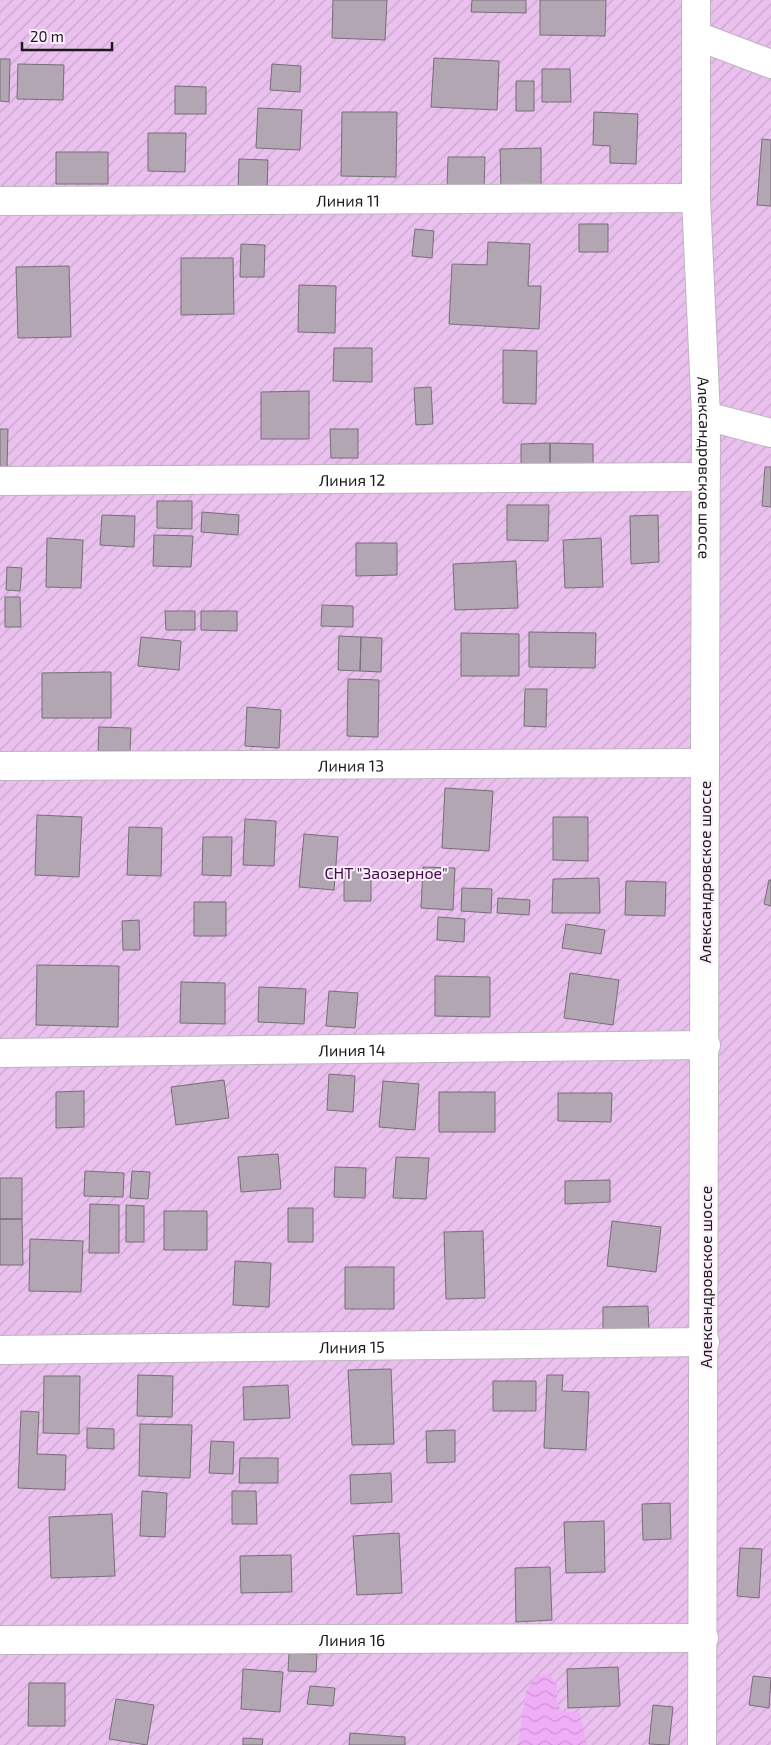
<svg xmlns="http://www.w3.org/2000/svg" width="771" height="1745" font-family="'Exo 2',sans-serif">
	<defs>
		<pattern id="garden-furrows" width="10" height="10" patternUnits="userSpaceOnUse" patternTransform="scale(1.25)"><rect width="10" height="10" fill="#eac1ee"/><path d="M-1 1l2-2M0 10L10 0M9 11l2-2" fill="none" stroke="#c8a5cc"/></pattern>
		<pattern id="water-waves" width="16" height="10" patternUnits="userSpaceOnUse" patternTransform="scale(1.25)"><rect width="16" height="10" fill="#f0adf7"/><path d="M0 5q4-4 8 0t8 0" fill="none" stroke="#cd94d3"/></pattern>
	</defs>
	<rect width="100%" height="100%" fill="#ede2ee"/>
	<path fill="url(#garden-furrows)" d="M0,0H771V1745H0Z"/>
	<path fill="url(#water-waves)" d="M549,1674L557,1685V1702L561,1711L580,1713L587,1745H518L526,1691L534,1678Z"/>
	<path fill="#b2a6b3" stroke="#786d78" d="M333,0H387L385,40L332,38Z
		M472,0H526V13L471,12Z
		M540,0H606L605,36L540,35Z
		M434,58L499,61L497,110L431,107Z
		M0,59H10L9,102L0,101Z
		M18,64L64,65L63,100L17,99Z
		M272,64L301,66L300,92L270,90Z
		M542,69H570L571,102H542Z
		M516,81H534V111H516Z
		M175,86L206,87V114H175Z
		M258,108L302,110L300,150L256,148Z
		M342,112H397L396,177L341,176Z
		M594,112L638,114L636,164L610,163V146L593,145Z
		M148,133H186L185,172L148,171Z
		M762,139L771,140V206L757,205Z
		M541,148V187L501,188L500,149Z
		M56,152H108V184H56Z
		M448,157H485L484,189H447Z
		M239,159L268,160L267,190L238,189Z
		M579,224H608V252H579Z
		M415,229L434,231L432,258L412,256Z
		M488,242L530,244L528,286H541L539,329L449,324L452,264L487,265Z
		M241,244L265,245L264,277H240Z
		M181,258H233L234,314L181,315Z
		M69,266L71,337L18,338L16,267Z
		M299,285L336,286L335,333L298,332Z
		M334,348H372V382L333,381Z
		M503,350L537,351L536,404L503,403Z
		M431,387L433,424L416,425L414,388Z
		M309,391V439H261V392Z
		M0,429H8L7,470H0Z
		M330,429H358V458H331Z
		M550,443V467H521V444Z
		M550,443L593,444V468L550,467Z
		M765,467H771V507L762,506Z
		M157,501H192V529L157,528Z
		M507,505H549L548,541L507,540Z
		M202,512L239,515L238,535L201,532Z
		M102,515L135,516L134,547L100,545Z
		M658,515L659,562L631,564L630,516Z
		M154,535L193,536L191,567L153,566Z
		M47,538L83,540L81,588L46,587Z
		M601,538L603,587L565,588L563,540Z
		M356,543H397V575L356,576Z
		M516,561L518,608L455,610L453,564Z
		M7,567L22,568L20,591L6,590Z
		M5,597H20L21,627H5Z
		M322,605L353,606V627L321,626Z
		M165,611H195V630H166Z
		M201,611H237V631L201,630Z
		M529,632L596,633L595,668L529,667Z
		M461,633L519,634V676H461Z
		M339,636L361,637L360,671L338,670Z
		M141,637L181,641L179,670L138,666Z
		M361,637L382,638L381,672L360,671Z
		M111,672V718H42V673Z
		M348,679L379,680L378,737L347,736Z
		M525,689H547L546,727L524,726Z
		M247,707L281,710L279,748L245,746Z
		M99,727L131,728L130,751H98Z
		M445,788L493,791L489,851L442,848Z
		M37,815L82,817L79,877L35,875Z
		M553,817H588V861L553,860Z
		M245,819L276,821L274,866L243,865Z
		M129,827L162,828L161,876L127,875Z
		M304,834L338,837L334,890L299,887Z
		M203,837H232L231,876L202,875Z
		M423,867L455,868L453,910L421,908Z
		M344,868L371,869V901H344Z
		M599,878L600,913H552L553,879Z
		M769,880H771V906L764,904Z
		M626,881L666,882L665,916L625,915Z
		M462,888L492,889L491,913L461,911Z
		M498,898L530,900L529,915L497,913Z
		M194,902H226V936H194Z
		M438,917L465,919L464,942L437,940Z
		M139,920L140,950H123L122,921Z
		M566,924L605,930L601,954L562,948Z
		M37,965L119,966L118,1027L36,1025Z
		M570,973L619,980L613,1025L564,1018Z
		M435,976L490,977V1017L435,1016Z
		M181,982L225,983V1024L180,1023Z
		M259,987L306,989L304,1024L258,1022Z
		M329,991L358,993L355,1028L326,1026Z
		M329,1074L355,1076L353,1112L327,1110Z
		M224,1080L229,1118L176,1125L171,1087Z
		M383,1081L419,1084L415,1130L379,1127Z
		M84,1091V1127L56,1128V1092Z
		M439,1092H495V1132H439Z
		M558,1093H612L611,1122L558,1121Z
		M278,1154L281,1189L241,1192L238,1157Z
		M396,1157L429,1158L426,1199L393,1198Z
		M335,1167L366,1168L365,1198L334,1197Z
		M85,1171L124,1173L123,1197L84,1196Z
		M132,1171L150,1172L148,1199L130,1198Z
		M0,1178H22V1219H0Z
		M610,1180V1202L565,1204V1181Z
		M90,1204L119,1205V1253H89Z
		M126,1205L144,1206V1242H126Z
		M288,1208H313V1242H288Z
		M164,1211H207V1250H164Z
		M0,1219H22L23,1265H0Z
		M612,1221L661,1227L656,1272L607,1266Z
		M483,1231L485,1298L446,1299L444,1232Z
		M30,1239L83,1241L81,1292L29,1291Z
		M235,1261L271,1263L269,1307L233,1305Z
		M345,1267H394V1309H345Z
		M648,1306L649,1333L603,1334V1307Z
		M391,1369L394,1444L352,1445L348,1370Z
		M138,1375L173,1376L172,1417L137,1416Z
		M547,1375H563L562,1391L589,1392L586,1450L544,1448Z
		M44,1376H80L79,1434L43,1433Z
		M493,1381H536V1411H493Z
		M288,1385L290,1418L244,1420L243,1387Z
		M21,1411L39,1412L37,1454L66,1455L65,1490L18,1488Z
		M140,1424L192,1425L190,1478L139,1476Z
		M87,1428L114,1429V1449L87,1448Z
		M455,1430V1462L427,1463L426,1431Z
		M211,1441L234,1442L233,1474L209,1473Z
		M240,1458H278V1483H239Z
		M391,1473L392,1502L351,1504L350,1475Z
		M142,1491L167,1493L165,1537L140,1536Z
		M232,1491H256L257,1524H232Z
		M670,1503L671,1539L643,1540L642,1504Z
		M112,1514L115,1576L51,1578L49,1517Z
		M604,1521L605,1572L566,1573L564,1522Z
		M399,1533L402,1593L357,1595L353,1536Z
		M740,1548L762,1549L759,1598L737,1596Z
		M291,1555L292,1592L241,1593L240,1556Z
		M550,1567L552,1620L516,1622L515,1568Z
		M289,1653L317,1654L316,1672L288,1671Z
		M618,1667L620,1706L568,1708L567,1669Z
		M243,1669L283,1672L280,1712L241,1709Z
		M753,1676L771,1678L769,1708L749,1705Z
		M29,1683H65V1726H28Z
		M310,1686L335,1688L333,1706L307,1704Z
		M116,1699L154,1705L147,1745L109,1739Z
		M653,1705L673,1707L669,1745L649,1744Z
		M350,1733L405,1737V1745H349Z
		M243,1738L263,1739L262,1745H243Z"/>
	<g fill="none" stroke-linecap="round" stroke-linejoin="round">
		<defs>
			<g id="minor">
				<path id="s1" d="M696,0V198L706,416L702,1745"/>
				<path d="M697,36L771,64"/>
				<path id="s2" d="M0,201L696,198"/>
				<path d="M706,416L771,433"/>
				<path id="s3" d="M0,481L706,477"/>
				<path id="s4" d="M0,766L704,763"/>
				<path id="s5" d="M0,1053L706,1045"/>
				<path id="s6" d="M0,1350L705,1342"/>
				<path id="s7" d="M0,1640L704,1638"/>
			</g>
		</defs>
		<use href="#minor" stroke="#bfb4c0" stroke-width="30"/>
		<use href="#minor" stroke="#fff" stroke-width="28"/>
	</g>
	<g text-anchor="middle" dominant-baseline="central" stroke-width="4" stroke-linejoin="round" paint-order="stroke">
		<g font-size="16" fill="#1c181c" stroke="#fbeffc">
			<text stroke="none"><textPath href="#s2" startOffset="348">Линия 11</textPath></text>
			<text stroke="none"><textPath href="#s1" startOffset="468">Александровское шоссе</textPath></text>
			<text stroke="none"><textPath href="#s3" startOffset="352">Линия 12</textPath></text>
			<text stroke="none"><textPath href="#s4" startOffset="351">Линия 13</textPath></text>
			<text transform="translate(704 872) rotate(-90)">Александровское шоссе</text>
			<text stroke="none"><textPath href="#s5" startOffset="352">Линия 14</textPath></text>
			<text transform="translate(705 1277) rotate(-90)">Александровское шоссе</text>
			<text stroke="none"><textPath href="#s6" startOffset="352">Линия 15</textPath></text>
			<text stroke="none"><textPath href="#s7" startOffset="352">Линия 16</textPath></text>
		</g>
		<g font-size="16" fill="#46084d" stroke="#fbeffc">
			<text x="386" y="872">СНТ "Заозерное"</text>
		</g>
	</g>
	<path d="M22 42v8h90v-8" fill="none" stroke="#1c181c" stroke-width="2.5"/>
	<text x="30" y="42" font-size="15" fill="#1c181c" stroke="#fbeffc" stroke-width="4" paint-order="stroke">20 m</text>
</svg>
